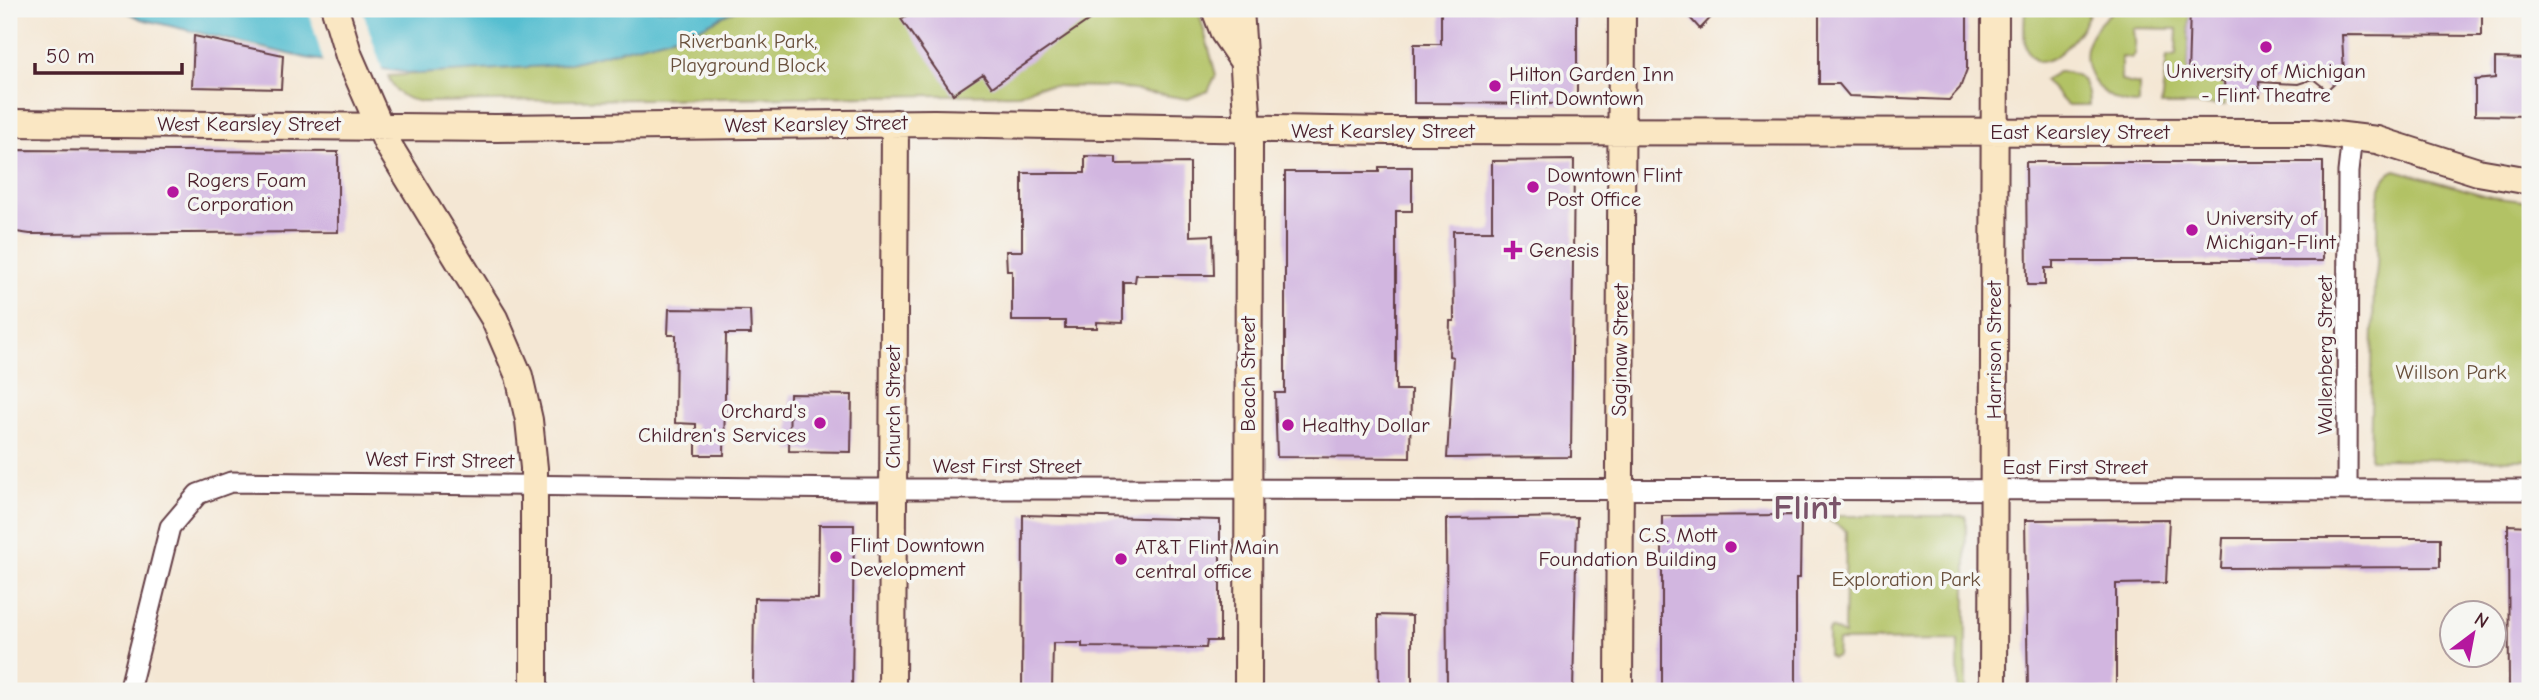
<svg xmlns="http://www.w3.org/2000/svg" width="2539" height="700" font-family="'Comic Neue',sans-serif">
	<rect width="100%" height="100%" fill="#f6f6f2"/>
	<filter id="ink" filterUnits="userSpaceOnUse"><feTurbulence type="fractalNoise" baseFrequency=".0143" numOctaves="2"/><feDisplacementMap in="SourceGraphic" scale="14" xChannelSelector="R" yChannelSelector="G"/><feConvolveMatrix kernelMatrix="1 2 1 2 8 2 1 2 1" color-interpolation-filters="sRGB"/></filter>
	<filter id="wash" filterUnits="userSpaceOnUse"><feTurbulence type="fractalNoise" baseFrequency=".00686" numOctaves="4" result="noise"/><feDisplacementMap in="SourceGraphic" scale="28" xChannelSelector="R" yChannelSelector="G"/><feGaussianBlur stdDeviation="1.57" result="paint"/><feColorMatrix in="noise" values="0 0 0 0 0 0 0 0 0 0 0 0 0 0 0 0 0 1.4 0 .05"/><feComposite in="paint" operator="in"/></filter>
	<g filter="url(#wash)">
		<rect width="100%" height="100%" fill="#f4e7d4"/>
		<path fill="#b2c265" stroke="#7e7048" stroke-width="2" d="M737,9H1198L1216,75L1208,91L1188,99L1115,87L1039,86L1019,94L423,102C404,99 395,95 388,76L562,65L691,32Z
			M2025,9H2091C2084,29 2061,61 2039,62C2019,53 2025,27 2025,9Z
			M2115,9H2190L2188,75L2224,81L2225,105H2161L2167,57L2176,55L2177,29L2133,28L2135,54L2131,58L2121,57V81L2139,85V104C2107,105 2079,77 2088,43C2092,29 2105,18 2115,9Z
			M2058,72C2081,71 2089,84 2089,105H2067L2044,80Z
			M2396,170L2491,197L2530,202V460L2370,459L2374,284C2384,254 2365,181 2396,170Z
			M1828,516H1966V691H1958V640L1838,641L1837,656L1832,658L1828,655V631L1831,628L1844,635L1846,531L1829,520Z"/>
		<path fill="#54bed0" stroke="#4f6e7e" stroke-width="2" d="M122,9H737L691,32L562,65L417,74L306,58L141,19Z"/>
		<path fill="#f4e7d4" d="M308,9H362L383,72L324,64Z"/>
		<g id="blocks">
			<path fill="#d2b6e0" d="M917,9H1105L992,87L983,74L953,94L901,19Z
				M1441,9H1577V104L1414,103V44H1441Z
				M1682,9H1719L1700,29Z
				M1819,9H1967V69L1960,88L1949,100L1849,96L1839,84H1819Z
				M2190,9H2482V36L2342,35L2344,74L2327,90L2313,79L2298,84L2259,82L2260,97L2225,94L2224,81L2188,76Z
				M194,36L283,55L281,89L192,87Z
				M2495,58L2530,59V116L2475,115V80L2495,78Z
				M9,150L338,152V232L30,234L9,231Z
				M1085,156L1116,157V164L1190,163V236L1213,235L1214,275H1136L1135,282H1123V323L1097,322V328H1065V321H1012V271H1007L1006,251H1022V173H1085Z
				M1574,160L1571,457L1447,458L1453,357L1449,356L1450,321H1454L1453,231H1492V161Z
				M2026,162H2323V261H2053V268H2045V285H2027Z
				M1379,167H1412V211H1396V390H1411L1410,458L1277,457L1275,393H1285V172H1379Z
				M669,309L750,310L751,334H726L724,455H696V424L675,423L676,335H668Z
				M790,394L852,395L851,452L789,451Z
				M1023,515L1220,520V641H1207L1206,648L1082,647V643H1053L1052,691H1022Z
				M1801,515L1800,578H1796V691H1662V516Z
				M1577,517L1573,691H1447L1446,519Z
				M2169,519L2166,583L2116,584V690L2028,689L2025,520Z
				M819,525H854L852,691H753L754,598L818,599Z
				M2508,525L2530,526V691H2509Z
				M2223,538H2440V567L2221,568Z
				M1378,615L1412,616V687L1379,688Z"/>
		</g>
	</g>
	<g filter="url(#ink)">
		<use href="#blocks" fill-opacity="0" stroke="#643d44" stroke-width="2"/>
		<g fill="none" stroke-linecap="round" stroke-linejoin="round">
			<defs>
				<path id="street" d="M2347,490L2348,172L2352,136
					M129,691L170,527L198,494L231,482L858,489L2530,490"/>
				<path id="secondary" d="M335,9L349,56L387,143L494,318L519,376L529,420L534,468V691
					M1215,9L1224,33L1241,58
					M1240,9L1249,144L1248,691
					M9,123L496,128L934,123L1386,131L2310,132L2377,140L2478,172L2530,181
					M892,691L895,123
					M1619,691L1622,9
					M1993,691L1995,9"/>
			</defs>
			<use href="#street" stroke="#643d44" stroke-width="23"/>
			<use href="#secondary" stroke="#643d44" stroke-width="30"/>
			<use href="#street" stroke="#fff" stroke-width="19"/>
			<use href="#secondary" stroke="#fae7c3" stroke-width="26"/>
		</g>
	</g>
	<g fill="#b5179e" stroke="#f6f6f2" stroke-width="2.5">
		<circle cx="2266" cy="47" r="7"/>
		<circle cx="1495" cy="86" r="7"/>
		<circle cx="1533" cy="187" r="7"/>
		<circle cx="173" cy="192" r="7"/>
		<circle cx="2192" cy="230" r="7"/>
		<path d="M1509.5 239.5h7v7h7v7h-7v7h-7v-7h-7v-7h7z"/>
		<circle cx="820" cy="423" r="7"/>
		<circle cx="1288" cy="425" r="7"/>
		<circle cx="1731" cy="547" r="7"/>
		<circle cx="836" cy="557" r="7"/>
		<circle cx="1121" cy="559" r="7"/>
	</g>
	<g text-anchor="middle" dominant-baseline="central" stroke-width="7" stroke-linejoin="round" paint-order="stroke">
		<g font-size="21" fill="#69503c" stroke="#f6f6f2">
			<text x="748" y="41">Riverbank Park,<tspan x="748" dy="24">Playground Block</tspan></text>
			<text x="2451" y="372">Willson Park</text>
			<text x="1906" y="579">Exploration Park</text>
		</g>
		<g font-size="21" fill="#4a1f2b" stroke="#f6f6f2" text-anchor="start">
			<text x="2266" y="71" text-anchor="middle">University of Michigan<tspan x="2266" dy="24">- Flint Theatre</tspan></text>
			<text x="1509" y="74">Hilton Garden Inn<tspan x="1509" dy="24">Flint Downtown</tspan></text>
			<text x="1547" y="175">Downtown Flint<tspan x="1547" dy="24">Post Office</tspan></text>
			<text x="187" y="180">Rogers Foam<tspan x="187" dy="24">Corporation</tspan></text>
			<text x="2206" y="218">University of<tspan x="2206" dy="24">Michigan-Flint</tspan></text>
			<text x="1529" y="250">Genesis</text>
			<text x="806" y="411" text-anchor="end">Orchard's<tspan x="806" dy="24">Children's Services</tspan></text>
			<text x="1302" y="425">Healthy Dollar</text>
			<text x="1717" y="535" text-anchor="end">C.S. Mott<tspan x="1717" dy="24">Foundation Building</tspan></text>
			<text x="850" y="545">Flint Downtown<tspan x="850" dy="24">Development</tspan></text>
			<text x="1135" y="547">AT&amp;T Flint Main<tspan x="1135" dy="24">central office</tspan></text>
		</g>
		<g font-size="21" fill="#4a1f2b" stroke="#f6f6f2">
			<text x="249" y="124">West Kearsley Street</text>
			<text transform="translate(816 124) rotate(-1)">West Kearsley Street</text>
			<text x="1383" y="131">West Kearsley Street</text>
			<text x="2080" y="132">East Kearsley Street</text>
			<text transform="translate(1620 350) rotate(-89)">Saginaw Street</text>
			<text transform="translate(1994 350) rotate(-90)">Harrison Street</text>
			<text transform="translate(2325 355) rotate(-90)">Wallenberg Street</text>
			<text transform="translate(1248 374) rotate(-90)">Beach Street</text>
			<text transform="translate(893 407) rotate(-90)">Church Street</text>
			<text transform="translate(440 460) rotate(1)">West First Street</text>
			<text x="1007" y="466">West First Street</text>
			<text x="2075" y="467">East First Street</text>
		</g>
		<g font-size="35" font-weight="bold" fill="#7a546a" stroke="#f6f6f2">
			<text x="1807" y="507">Flint</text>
		</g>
	</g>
	<rect width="2539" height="700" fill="none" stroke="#f6f6f2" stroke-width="35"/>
	<g transform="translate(2473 634) rotate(32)"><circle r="33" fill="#f6f6f2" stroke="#b1a0a2" stroke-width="2"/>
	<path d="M0-5L12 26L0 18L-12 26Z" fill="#b5179e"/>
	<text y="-10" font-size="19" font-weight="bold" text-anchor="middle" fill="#4a1f2b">N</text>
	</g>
	<path d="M35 63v10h147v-10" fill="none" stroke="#4a1f2b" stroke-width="3.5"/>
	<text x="46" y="63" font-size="21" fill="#4a1f2b" stroke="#f6f6f2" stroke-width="5" paint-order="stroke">50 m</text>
</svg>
